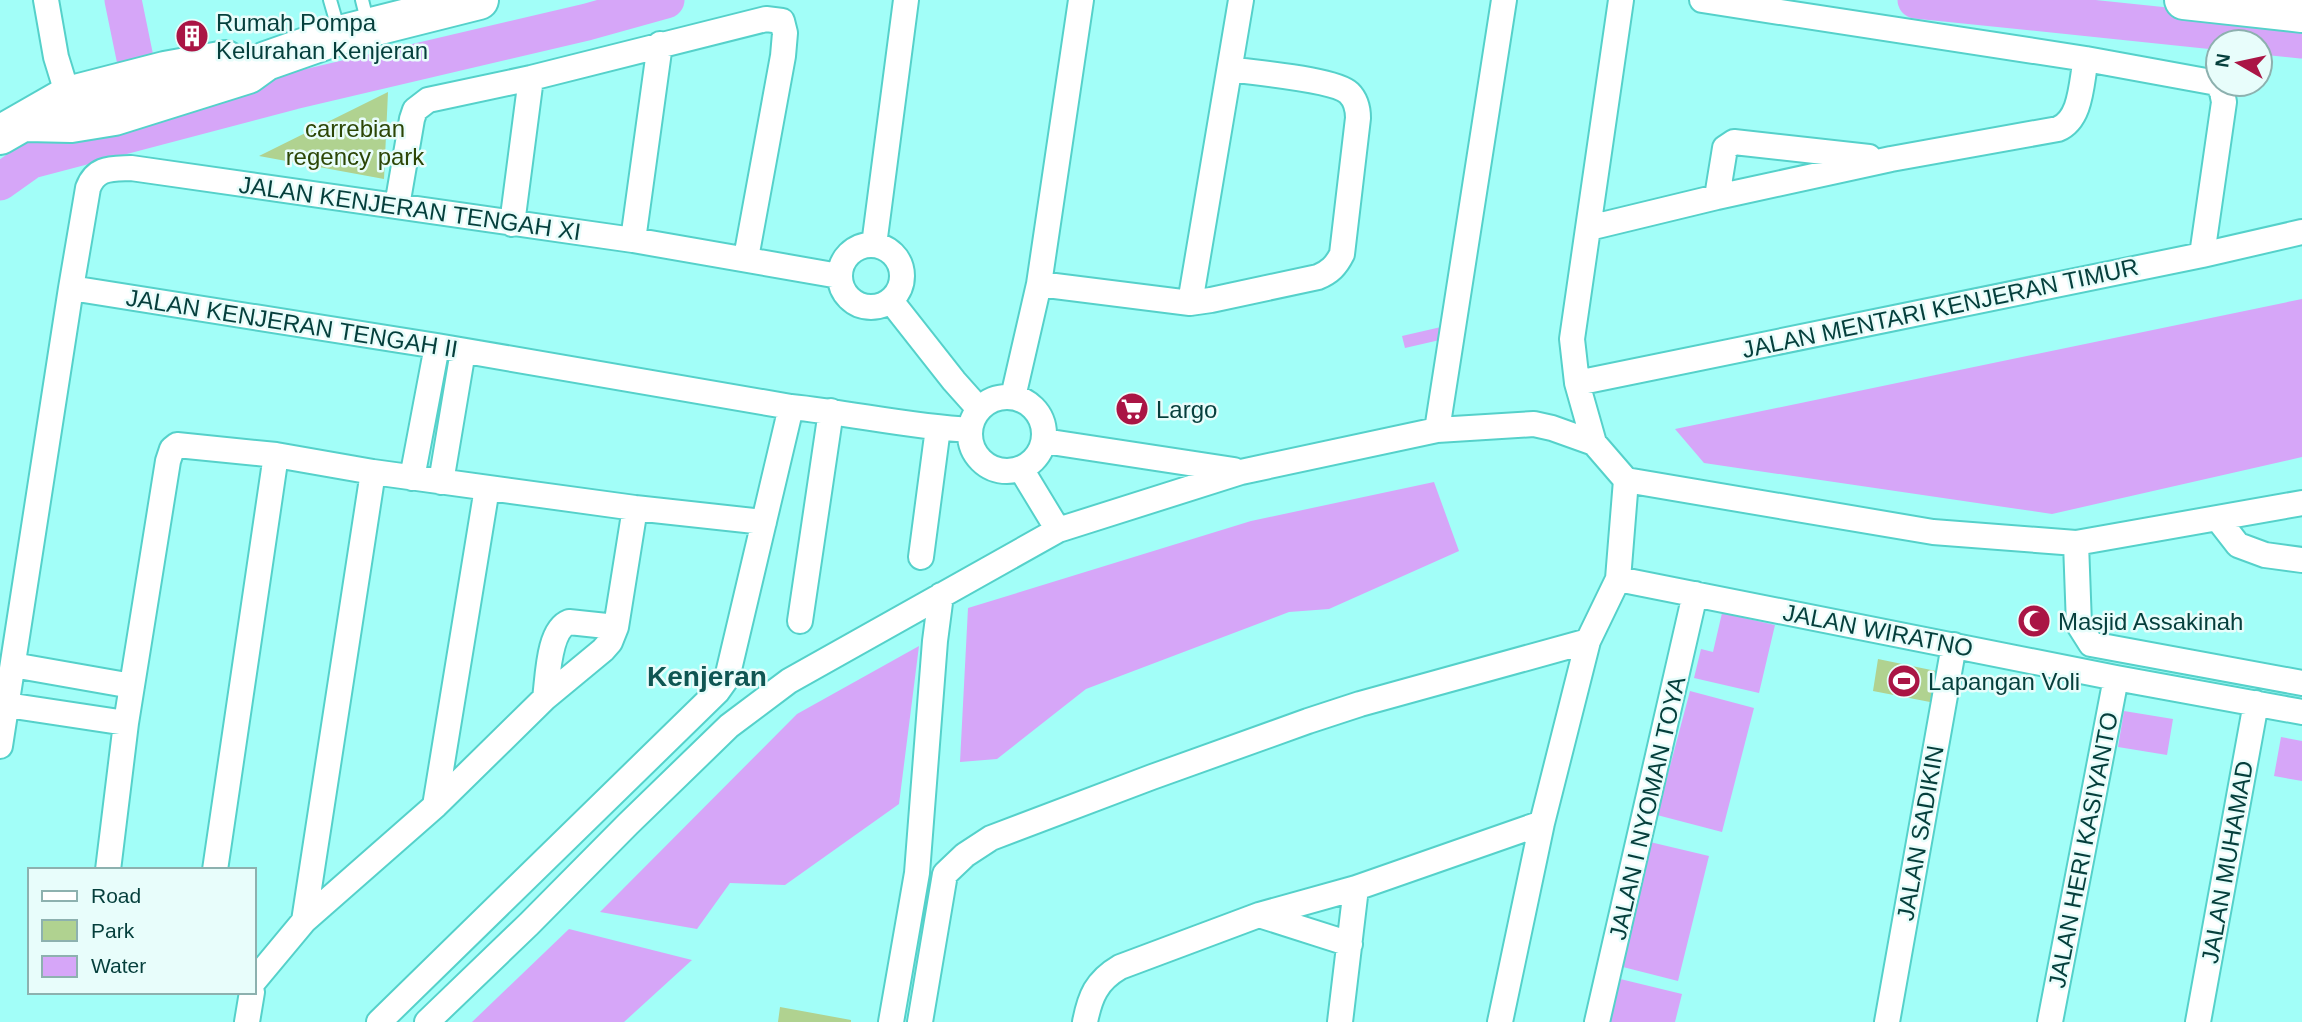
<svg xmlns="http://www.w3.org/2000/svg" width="2302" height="1022" font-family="Helvetica,sans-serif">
	<rect width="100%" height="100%" fill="#a2fef8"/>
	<path fill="#b0d290" d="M388,92L384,179L259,156Z
		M1878,659L1936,671L1930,702L1873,691Z
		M780,1007L851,1020V1022H778Z"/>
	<path fill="#d6a6f8" d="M2302,299V457L2052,514L1704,463L1675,429Z
		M1441,327L1444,339L1405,348L1402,336Z
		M1434,482L1459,551L1329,609L1289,612L1086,689L997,759L960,762L968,608L1251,521Z
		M1722,613L1775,625L1759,693L1694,678L1701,649L1713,652Z
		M919,646L899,804L785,885L730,883L697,929L600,912L797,714Z
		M1690,691L1754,708L1722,832L1657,815Z
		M2124,711L2173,719L2167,755L2118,747Z
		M2281,737L2302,741V781L2274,776Z
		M1650,842L1709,856L1678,981L1619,966Z
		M569,929L692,960L624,1022H472Z
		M1612,977L1682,994L1675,1022H1601Z"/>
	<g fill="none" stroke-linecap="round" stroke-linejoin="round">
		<path stroke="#d6a6f8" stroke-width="37" d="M123,0L145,107
			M1916,0L2302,40
			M0,182L31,160L293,91L587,22L666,0"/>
		<defs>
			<path id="service" d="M330,0L339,31
				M362,0L368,24"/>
			<path id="minor" d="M46,0L56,57L68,96
				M1702,0L2086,59L2217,83L2222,92L2224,102L2202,255
				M1717,197L1725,148L1734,142L1869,157
				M397,206L412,119L415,110L428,100L531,78L766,19L782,21L785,33L783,56L746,258
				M512,224L531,78
				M1589,228L1717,197L1891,159L2058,129C2082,119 2081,82 2086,59
				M633,240L660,44
				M840 276a31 31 0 1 1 62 0a31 31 0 1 1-62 0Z
				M874,245L906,0
				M1039,284L1190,303L1211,300L1318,277C1330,272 1336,266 1342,254L1358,118C1358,109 1356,100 1349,93C1334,79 1254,73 1230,69
				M71,288L88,188C96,167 111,169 131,168L633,240L839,276
				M891,301L954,381L979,409
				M1190,303L1241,0
				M1577,383L2202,255L2302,232
				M970 434a37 37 0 1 1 74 0a37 37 0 1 1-74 0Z
				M1013,397L1039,284L1081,0
				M1437,430L1504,0
				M1044,441L1234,470
				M1594,443L1577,383L1572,339L1621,0
				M1021,469L1058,530
				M412,478L437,346
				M1626,480L1933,532L2076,543L2302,503
				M441,482L463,351
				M2217,518L2238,545L2265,555L2302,560
				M2076,543L2079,625L2091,644L2302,683
				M921,557L938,428
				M1618,579L2116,678L2302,712
				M800,621L831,411
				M13,665L132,686
				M545,698C548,678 548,630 569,622L616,627
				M7,705L126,723
				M0,746L71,288L437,346L791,407C851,413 910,427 970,430
				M435,806L487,488
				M108,870L126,723L168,461L172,449L177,445L276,455L373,472L635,508L764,522
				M215,870L276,455
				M1259,915L1350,944
				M304,921L373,472
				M254,981L304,921L435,806L545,698L603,650L610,642L616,627L635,508
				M247,1022L252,992
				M379,1022L717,692L727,678L791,407
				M427,1022L529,924L628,824L729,726L789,681L1058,530L1241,472L1437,430L1534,424L1552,428L1594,443L1626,480
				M891,1022L917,873L935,641L941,595
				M920,1022L945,874L965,855L991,838L1152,777L1308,721L1360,704L1588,641
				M1085,1022C1090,997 1096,981 1120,967L1259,915L1356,888L1542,823
				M1340,1022L1356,888
				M1500,1022L1542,823L1588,641L1618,579L1626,480
				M1597,1022L1695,594
				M1887,1022L1954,645
				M2050,1022L2116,678
				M2198,1022L2256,703"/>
			<path id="primary" d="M2184,0L2302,13
				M27,122L71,123L114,116L248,74L266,61L340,35L479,0
				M0,135L68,96L165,71L226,60"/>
		</defs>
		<use href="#service" stroke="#55d1ca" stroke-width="16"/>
		<use href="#minor" stroke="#55d1ca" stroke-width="28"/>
		<use href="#primary" stroke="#55d1ca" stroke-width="42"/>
		<use href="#service" stroke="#fff" stroke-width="12"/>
		<use href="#minor" stroke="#fff" stroke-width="24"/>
		<use href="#primary" stroke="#fff" stroke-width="38"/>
	</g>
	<defs>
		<symbol id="building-disc" viewBox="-11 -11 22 22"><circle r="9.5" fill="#aa1545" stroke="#e8fdfb"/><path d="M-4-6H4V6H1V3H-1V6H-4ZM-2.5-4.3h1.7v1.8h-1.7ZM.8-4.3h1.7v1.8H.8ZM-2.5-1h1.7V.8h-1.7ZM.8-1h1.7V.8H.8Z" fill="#fff"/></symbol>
		<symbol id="supermarket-disc" viewBox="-11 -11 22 22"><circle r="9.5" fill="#aa1545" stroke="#e8fdfb"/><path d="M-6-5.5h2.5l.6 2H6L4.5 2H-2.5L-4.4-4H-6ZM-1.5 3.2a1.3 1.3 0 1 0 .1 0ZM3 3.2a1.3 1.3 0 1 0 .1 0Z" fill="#fff"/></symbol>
		<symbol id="mosque-disc" viewBox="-11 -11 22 22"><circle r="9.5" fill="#aa1545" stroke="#e8fdfb"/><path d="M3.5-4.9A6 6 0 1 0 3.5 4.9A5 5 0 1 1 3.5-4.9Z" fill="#fff"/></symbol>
		<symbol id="stadium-disc" viewBox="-11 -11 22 22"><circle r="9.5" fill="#aa1545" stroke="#e8fdfb"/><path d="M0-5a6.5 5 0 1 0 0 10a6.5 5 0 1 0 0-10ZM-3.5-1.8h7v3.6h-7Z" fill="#fff"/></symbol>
	</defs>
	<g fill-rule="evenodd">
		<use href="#building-disc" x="173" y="17" width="38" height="38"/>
		<use href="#supermarket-disc" x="1113" y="390" width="38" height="38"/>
		<use href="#mosque-disc" x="2015" y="602" width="38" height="38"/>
		<use href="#stadium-disc" x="1885" y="662" width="38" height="38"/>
	</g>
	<g text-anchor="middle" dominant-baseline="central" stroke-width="5" stroke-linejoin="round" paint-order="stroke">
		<g font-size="24" fill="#053f3c" stroke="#e8fdfb" text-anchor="start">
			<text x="216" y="22">Rumah Pompa<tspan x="216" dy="28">Kelurahan Kenjeran</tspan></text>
			<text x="1156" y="409">Largo</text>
			<text x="2058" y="621">Masjid Assakinah</text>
			<text x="1928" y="681">Lapangan Voli</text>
		</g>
		<g font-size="24" fill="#2c4606" stroke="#e8fdfb">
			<text x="355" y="128">carrebian<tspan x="355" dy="28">regency park</tspan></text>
		</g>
		<g font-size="24" fill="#053f3c" stroke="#e8fdfb">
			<text transform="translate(410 208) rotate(8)">JALAN KENJERAN TENGAH XI</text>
			<text transform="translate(1940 308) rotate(-12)">JALAN MENTARI KENJERAN TIMUR</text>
			<text transform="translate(292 323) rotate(9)">JALAN KENJERAN TENGAH II</text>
			<text transform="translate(1878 630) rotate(11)">JALAN WIRATNO</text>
			<text transform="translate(1647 808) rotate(-77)">JALAN I NYOMAN TOYA</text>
			<text transform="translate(1920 833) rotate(-80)">JALAN SADIKIN</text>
			<text transform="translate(2083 850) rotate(-79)">JALAN HERI KASIYANTO</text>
			<text transform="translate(2227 862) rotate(-80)">JALAN MUHAMAD</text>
		</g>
		<g font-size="28" font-weight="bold" fill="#0f5653" stroke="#e8fdfb">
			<text x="707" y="676">Kenjeran</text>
		</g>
	</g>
	<rect x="28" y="868" width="228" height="126" fill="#e8fdfb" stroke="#8db1af" stroke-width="2"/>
	<rect x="42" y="891" width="35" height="10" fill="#ffffff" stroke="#8db1af" stroke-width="2"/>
	<text x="91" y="903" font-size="21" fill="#053f3c">Road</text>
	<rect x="42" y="920" width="35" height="21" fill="#b0d290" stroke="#8db1af" stroke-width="2"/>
	<text x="91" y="938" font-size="21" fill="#053f3c">Park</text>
	<rect x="42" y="956" width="35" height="21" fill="#d6a6f8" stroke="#8db1af" stroke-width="2"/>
	<text x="91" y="973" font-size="21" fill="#053f3c">Water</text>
	<g transform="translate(2239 63) rotate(279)"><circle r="33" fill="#e8fdfb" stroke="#8db1af" stroke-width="2"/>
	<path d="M0-5L12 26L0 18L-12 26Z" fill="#aa1545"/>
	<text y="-10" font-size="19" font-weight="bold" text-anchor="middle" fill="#053f3c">N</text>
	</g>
</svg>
